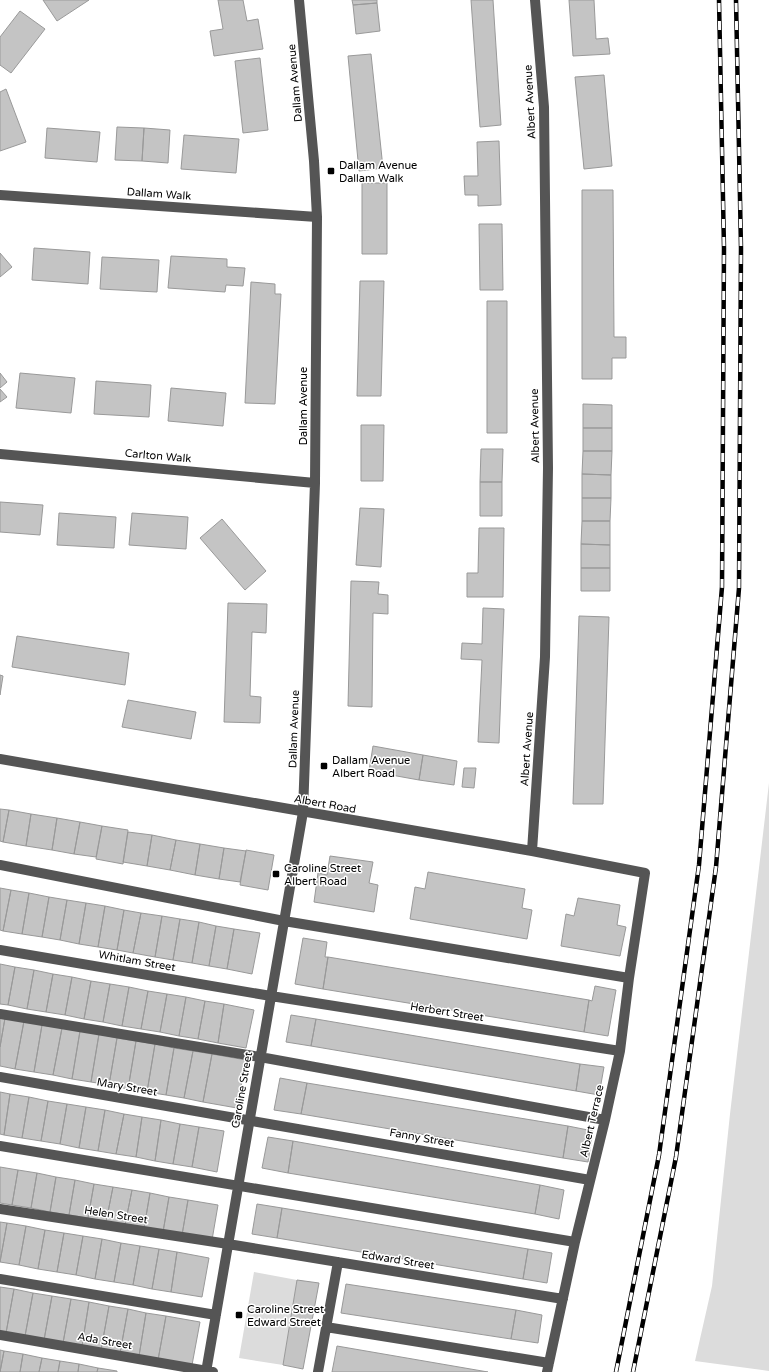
<svg xmlns="http://www.w3.org/2000/svg" width="769" height="1372" font-family="'Varela Round',sans-serif">
	<rect width="100%" height="100%" fill="#fff"/>
	<path fill="#dcdcdc" d="M769,783V1371L695,1361L712,1286L730,1114Z
		M254,1272L297,1280L283,1365L239,1358Z"/>
	<path fill="#c4c4c4" stroke="#999" d="M43,0H89L57,21Z
		M218,0H243L247,21L258,19L263,49L214,56L210,31L223,29Z
		M352,0H377V3L353,5Z
		M471,0H493L501,125L480,127Z
		M569,0H594L596,39L608,38L610,54L573,56Z
		M377,3L380,31L356,34L353,5Z
		M20,11L45,29L11,73L0,65V37Z
		M371,54L383,168L359,171L348,56Z
		M260,58L268,130L243,133L235,61Z
		M604,75L612,166L584,169L575,77Z
		M6,89L26,142L0,151V92Z
		M117,127L144,128L142,161L115,160Z
		M47,128L100,132L97,162L45,158Z
		M144,128L170,130L168,163L142,161Z
		M184,135L239,139L236,173L181,169Z
		M499,141L501,205L478,206V195H465L464,176H478L477,142Z
		M362,183H387V254H362Z
		M582,190H613L614,337H626V358H612V379H582Z
		M479,224H502L503,290H480Z
		M34,248L90,252L88,284L32,280Z
		M0,253L12,267L0,277Z
		M171,256L227,259V267L245,268L243,286L226,285L225,292L168,288Z
		M102,257L159,260L157,292L100,289Z
		M360,281H384L381,396H357Z
		M251,282L275,284V294H281L275,404L245,403Z
		M487,301H507V433H487Z
		M0,373L7,382L0,388Z
		M20,373L75,378L71,413L16,408Z
		M96,381L151,385L149,417L94,414Z
		M171,388L226,393L223,426L168,421Z
		M0,389L7,397L0,402Z
		M583,404L612,405V428H583Z
		M361,425H384L383,481H361Z
		M583,428H612V451H583Z
		M481,449H503L502,482H480Z
		M583,451H612L611,475L582,474Z
		M582,474L611,475V498H582Z
		M480,482H502V516H480Z
		M582,498H611L610,521H582Z
		M0,502L43,505L40,535L0,532Z
		M360,508L384,509L381,567L356,565Z
		M59,513L116,517L114,548L57,545Z
		M132,513L188,517L186,549L129,545Z
		M222,519L266,571L245,590L200,538Z
		M582,521H610V545L581,544Z
		M479,528H504L503,597H467V573H478Z
		M581,544L610,545V568H581Z
		M581,568H610V591H581Z
		M351,581L379,582L378,594L388,595V614L373,613L372,707L348,706Z
		M228,603L267,604L266,633L252,632L250,696L261,697L260,723L224,722Z
		M483,608L504,609L499,743L478,742L482,660L461,659L462,643L482,644Z
		M579,616L609,617L603,804H573Z
		M17,636L129,653L125,685L12,667Z
		M0,675L3,676L0,695Z
		M128,700L196,712L191,739L122,727Z
		M373,746L423,755L419,780L369,771Z
		M423,755L457,761L454,785L419,780Z
		M464,768H476L474,788L462,787Z
		M0,809L9,810L3,842L0,841Z
		M9,810L31,814L26,846L3,842Z
		M31,814L57,818L52,850L26,846Z
		M57,818L80,822L74,854L52,850Z
		M80,822L102,826L96,857L74,854Z
		M102,826L128,830L123,864L96,859Z
		M128,832L152,835L147,866L123,862Z
		M152,835L176,840L170,870L147,866Z
		M176,840L200,844L195,875L170,870Z
		M200,844L224,848L219,879L195,875Z
		M224,848L246,851L240,882L219,879Z
		M246,850L274,855L268,890L240,885Z
		M330,856L373,862L369,883L378,885L374,912L314,902L318,873L327,875Z
		M428,872L525,889L522,908L532,910L527,939L410,919L415,887L425,889Z
		M0,888L11,890L3,931L0,930Z
		M11,890L29,893L22,934L3,931Z
		M29,893L49,897L42,937L22,934Z
		M49,897L67,900L60,940L42,937Z
		M578,898L620,905L617,925L626,927L620,956L561,946L566,914L574,916Z
		M67,900L86,903L79,944L60,940Z
		M86,903L105,906L98,947L79,944Z
		M105,906L124,910L117,950L98,947Z
		M124,910L141,913L133,953L117,950Z
		M141,913L162,916L155,957L133,953Z
		M162,916L180,919L173,960L155,957Z
		M180,919L199,922L192,963L173,960Z
		M199,922L216,926L209,966L192,963Z
		M216,926L234,929L227,969L209,966Z
		M234,929L260,933L252,974L227,969Z
		M303,938L327,942L325,957H328L323,989L295,984Z
		M328,957L589,1000L584,1032L323,989Z
		M0,964L15,967L8,1005L0,1004Z
		M15,967L34,970L27,1009L8,1005Z
		M34,970L53,974L46,1012L27,1009Z
		M53,974L72,977L65,1015L46,1012Z
		M72,977L91,981L84,1019L65,1015Z
		M91,981L110,984L103,1022L84,1019Z
		M110,984L129,987L122,1026L103,1022Z
		M595,986L616,990L608,1036L584,1032L589,1000L592,1001Z
		M129,987L148,991L141,1029L122,1026Z
		M148,991L167,994L160,1032L141,1029Z
		M167,994L186,997L179,1036L160,1032Z
		M186,997L205,1001L198,1039L179,1036Z
		M205,1001L224,1004L218,1043L198,1039Z
		M224,1004L254,1010L246,1048L218,1043Z
		M291,1015L316,1019L311,1046L286,1042Z
		M0,1017L5,1018L0,1047Z
		M5,1018L24,1021L15,1069L0,1066V1047Z
		M316,1019L580,1064L576,1091L311,1046Z
		M24,1021L42,1025L34,1072L15,1069Z
		M42,1025L62,1028L53,1075L34,1072Z
		M62,1028L80,1031L72,1079L53,1075Z
		M80,1031L99,1034L91,1082L72,1079Z
		M99,1034L117,1038L109,1085L91,1082Z
		M117,1038L136,1041L128,1089L109,1085Z
		M136,1041L155,1044L147,1092L128,1089Z
		M155,1044L174,1048L166,1095L147,1092Z
		M174,1048L193,1051L184,1098L166,1095Z
		M193,1051L212,1054L203,1102L184,1098Z
		M212,1054L246,1060L237,1108L203,1102Z
		M580,1064L604,1067L599,1095L576,1091Z
		M280,1078L307,1083L301,1114L274,1110Z
		M307,1083L568,1126L563,1158L301,1114Z
		M0,1092L10,1094L4,1135L0,1134Z
		M10,1094L29,1097L22,1138L4,1135Z
		M29,1097L48,1101L41,1141L22,1138Z
		M48,1101L67,1104L60,1144L41,1141Z
		M67,1104L86,1107L79,1148L60,1144Z
		M86,1107L105,1110L98,1151L79,1148Z
		M105,1110L124,1114L116,1154L98,1151Z
		M124,1114L142,1117L136,1157L116,1154Z
		M142,1117L161,1120L155,1161L136,1157Z
		M161,1120L180,1124L173,1164L155,1161Z
		M180,1124L199,1127L192,1167L173,1164Z
		M568,1126L593,1131L588,1162L563,1158Z
		M199,1127L224,1131L217,1172L192,1167Z
		M268,1137L293,1141L288,1173L262,1168Z
		M293,1141L540,1185L535,1214L288,1173Z
		M0,1167L18,1170L12,1205L0,1203Z
		M18,1170L37,1173L31,1208L12,1205Z
		M37,1173L56,1177L50,1212L31,1208Z
		M56,1177L75,1180L69,1215L50,1212Z
		M75,1180L94,1184L88,1218L69,1215Z
		M94,1184L113,1187L106,1222L88,1218Z
		M540,1185L564,1190L559,1219L535,1214Z
		M113,1187L132,1190L125,1225L106,1222Z
		M132,1190L150,1193L144,1228L125,1225Z
		M150,1193L169,1197L163,1232L144,1228Z
		M169,1197L188,1200L182,1235L163,1232Z
		M188,1200L218,1205L212,1240L182,1235Z
		M257,1204L282,1208L277,1238L252,1234Z
		M282,1208L528,1249L523,1279L277,1238Z
		M0,1222L7,1223L0,1262Z
		M7,1223L26,1226L19,1265L0,1262Z
		M26,1226L45,1230L38,1269L19,1265Z
		M45,1230L64,1233L57,1272L38,1269Z
		M64,1233L83,1236L76,1275L57,1272Z
		M83,1236L102,1239L95,1279L76,1275Z
		M102,1239L121,1243L114,1282L95,1279Z
		M121,1243L140,1246L133,1285L114,1282Z
		M140,1246L159,1249L152,1289L133,1285Z
		M159,1249L177,1252L171,1292L152,1289Z
		M528,1249L552,1253L547,1283L523,1279Z
		M177,1252L209,1258L202,1297L171,1292Z
		M297,1280L319,1283L303,1369L283,1365Z
		M346,1284L516,1310L511,1339L341,1313Z
		M0,1287L14,1289L6,1333L0,1332Z
		M14,1289L33,1293L25,1336L6,1333Z
		M33,1293L52,1296L44,1340L25,1336Z
		M52,1296L71,1299L63,1343L44,1340Z
		M71,1299L89,1302L82,1346L63,1343Z
		M89,1302L109,1306L101,1350L82,1346Z
		M109,1306L128,1309L120,1353L101,1350Z
		M128,1309L146,1313L139,1356L120,1353Z
		M516,1310L542,1315L538,1343L511,1339Z
		M146,1313L166,1316L158,1360L139,1356Z
		M166,1316L200,1322L192,1365L158,1360Z
		M337,1346L488,1372H332Z
		M0,1350L4,1351L0,1372Z
		M4,1351L23,1354L20,1372H0Z
		M23,1354L42,1358L39,1372H20Z
		M42,1358L60,1361L58,1372H39Z
		M60,1361L79,1364L78,1372H58Z
		M79,1364L98,1368L97,1372H78Z
		M98,1368L117,1371V1372H97Z"/>
	<g fill="none" stroke-linecap="round" stroke-linejoin="round">
		<path stroke="#555" stroke-width="10" d="M0,195L317,217
			M0,454L315,483
			M0,759L532,851L645,873L629,978L620,1051L605,1120L575,1242L547,1372
			M532,851L545,657L548,468L544,107L535,0
			M0,865L284,921L629,978
			M0,950L271,996L620,1051
			M0,1014L260,1057L605,1120
			M0,1077L590,1180
			M0,1146L575,1242
			M0,1209L228,1244L563,1299
			M0,1279L216,1315
			M326,1327L549,1363
			M0,1335L213,1372
			M206,1372L303,812L315,483L317,217L314,161L299,0
			M318,1372L338,1262"/>
		<defs>
			<path id="rail" d="M616,1372L659,1155L699,865L722,587L724,248L719,0
				M633,1372L676,1157L716,867L739,588L741,248L736,0"/>
		</defs>
		<use href="#rail" stroke="#000" stroke-width="4.5"/>
		<use href="#rail" stroke="#fff" stroke-width="3" stroke-dasharray="9" stroke-linecap="butt"/>
	</g>
	<g fill="#000" stroke="#fff" stroke-width="1.5">
		<rect x="327" y="167" width="8" height="8" rx="2"/>
		<rect x="320" y="762" width="8" height="8" rx="2"/>
		<rect x="272" y="870" width="8" height="8" rx="2"/>
		<rect x="235" y="1311" width="8" height="8" rx="2"/>
	</g>
	<g text-anchor="middle" dominant-baseline="central" stroke-width="3" stroke-linejoin="round" paint-order="stroke">
		<g font-size="11" fill="#000" stroke="#fff">
			<text transform="translate(295 83) rotate(-95)">Dallam Avenue</text>
			<text transform="translate(530 102) rotate(-93)">Albert Avenue</text>
			<text transform="translate(159 194) rotate(4)">Dallam Walk</text>
			<text transform="translate(303 406) rotate(-90)">Dallam Avenue</text>
			<text transform="translate(535 426) rotate(-91)">Albert Avenue</text>
			<text transform="translate(158 456) rotate(5)">Carlton Walk</text>
			<text transform="translate(294 729) rotate(-88)">Dallam Avenue</text>
			<text transform="translate(527 749) rotate(-86)">Albert Avenue</text>
			<text transform="translate(325 804) rotate(10)">Albert Road</text>
			<text transform="translate(137 961) rotate(10)">Whitlam Street</text>
			<text transform="translate(447 1012) rotate(9)">Herbert Street</text>
			<text transform="translate(127 1087) rotate(10)">Mary Street</text>
			<text transform="translate(242 1090) rotate(-80)">Caroline Street</text>
			<text transform="translate(592 1121) rotate(-77)">Albert Terrace</text>
			<text transform="translate(422 1138) rotate(10)">Fanny Street</text>
			<text transform="translate(116 1215) rotate(9)">Helen Street</text>
			<text transform="translate(398 1260) rotate(9)">Edward Street</text>
			<text transform="translate(105 1341) rotate(10)">Ada Street</text>
		</g>
		<g font-size="11" fill="#000" stroke="#fff" text-anchor="start">
			<text x="339" y="165">Dallam Avenue<tspan x="339" dy="13">Dallam Walk</tspan></text>
			<text x="332" y="760">Dallam Avenue<tspan x="332" dy="13">Albert Road</tspan></text>
			<text x="284" y="868">Caroline Street<tspan x="284" dy="13">Albert Road</tspan></text>
			<text x="247" y="1309">Caroline Street<tspan x="247" dy="13">Edward Street</tspan></text>
		</g>
	</g>
</svg>
